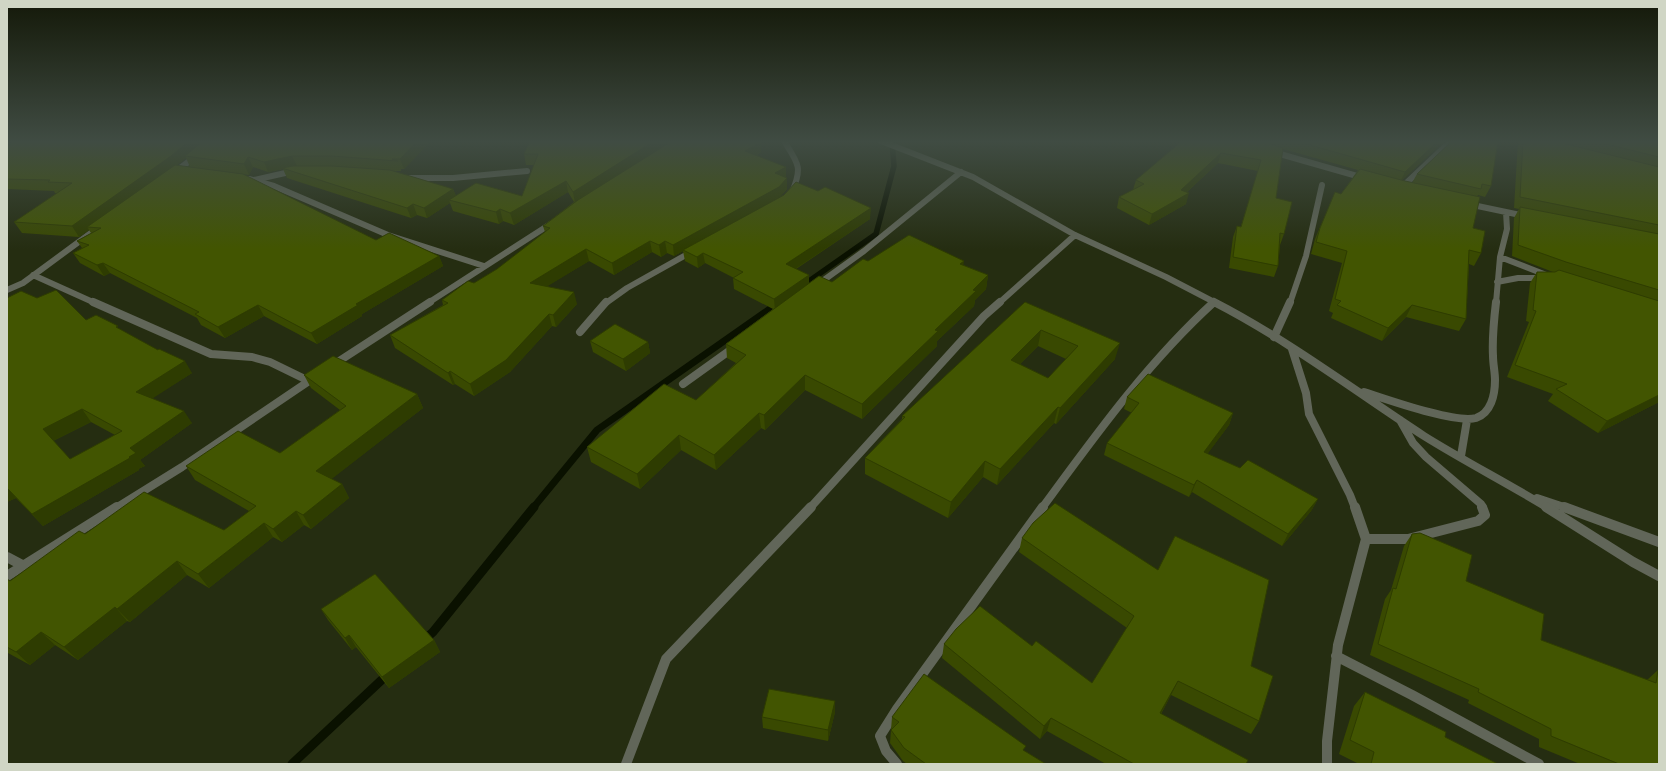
<svg xmlns="http://www.w3.org/2000/svg" width="1666" height="771" font-family="Raleway,sans-serif">
	<rect width="100%" height="100%" fill="#252d11"/>
	<g fill="none" stroke-linecap="round" stroke-linejoin="round">
		<path stroke="#0a1100" stroke-width="5.5" d="M802,286L876,234L894,166L892,141"/>
		<path stroke="#0a1100" stroke-width="7" d="M533,508L597,430L777,304"/>
		<path stroke="#0a1100" stroke-width="9" d="M423,641L433,632L534,507
			M292,764L388,674"/>
		<path stroke="#616659" stroke-width="6" d="M408,178H453L527,171
			M254,180L294,171
			M1290,303L1306,256L1322,185"/>
		<path stroke="#616659" stroke-width="8" d="M1274,337L1290,302"/>
		<path stroke="#616659" stroke-width="6" d="M784,141C798,163 803,167 792,192
			M881,141L973,177L1075,235L1166,277L1216,303
			M1273,152L1364,178
			M175,172L196,156
			M249,179L274,186L388,235L484,266
			M1401,188L1451,141
			M1468,204L1525,216
			M1500,257L1549,276
			M33,275L95,303
			M1497,282L1518,278H1544
			M817,285L864,251L961,172
			M7,290L23,283L99,227
			M428,303L552,223
			M606,303L627,288L693,251
			M999,303L1075,235
			M1496,303L1500,257L1507,229L1506,212"/>
		<path stroke="#616659" stroke-width="8" d="M93,302L211,354L252,357L270,362L309,381
			M1214,302C1288,340 1355,391 1424,436C1464,461 1507,483 1548,508
			M580,332L606,302
			M1292,349L1306,393L1309,414L1350,495L1355,508
			M333,365L430,302
			M683,384L736,346
			M1364,392C1386,399 1456,424 1476,418C1491,413 1495,395 1495,380C1495,372 1493,364 1493,356C1492,338 1494,319 1496,302
			M1400,420L1413,443L1426,457L1481,504L1483,508
			M1461,456L1467,420
			M1537,498L1567,508
			M116,508L182,467L315,377
			M810,508L984,316L1000,302
			M1042,508C1095,436 1147,363 1214,302"/>
		<path stroke="#616659" stroke-width="10" d="M1546,507L1633,562L1659,576
			M1564,507L1659,542
			M1366,539H1408L1478,521L1485,515L1482,507
			M7,557L24,566
			M7,576L117,507
			M1336,656L1412,695L1539,764
			M626,764L666,659L811,507
			M897,764L886,751L880,736L897,709L1043,507
			M1327,764V741L1338,645L1366,539L1355,507"/>
	</g>
	<path fill="#394901" fill-rule="evenodd" d="M7,141L9,142L11,144L431,141L404,169H401V171H392L453,189L456,196H522L534,165H526L524,154L530,141L761,152L757,155L786,177L787,189L779,198L870,219L796,269L809,275V283L832,282L868,261L963,265L988,275L986,289L975,300L974,306L937,341V346L862,419L805,390L765,430L761,428L716,470L681,450L640,489L591,462L587,447L696,400L736,363L727,358L726,344L773,309L734,289L733,278H734L705,263L698,268L685,261L683,251L674,256L667,253L661,257L652,252L614,275L589,261L547,286L577,304L556,327L552,326L510,372L474,396L455,384L453,385L395,348L390,335L443,305L442,300L474,283L497,269L545,232L543,226L574,202L568,192L514,225L503,221L499,224L453,211L450,203L427,218L417,215L411,218L287,178L283,169L268,172L253,167L249,175L190,167L186,158L177,165L376,240L439,256L443,266L362,314V316L317,344L264,316L225,338L201,325L197,318L110,273L104,276L80,263L73,253L82,248L77,241L91,233L89,230L79,237L22,233L14,222L57,193H55L54,191L7,189Z
		M1182,141H1444L1402,180L1412,183L1417,174L1452,141L1491,186L1485,197L1478,195L1477,197L1473,228L1481,253L1474,266L1469,264L1466,319L1459,331L1406,317L1382,341L1331,318L1333,313L1329,311L1342,263L1311,254L1315,239L1335,192L1341,194L1358,170L1283,149L1276,198L1284,234L1280,245L1278,266L1274,277L1229,268L1233,237L1237,226H1241L1258,171L1218,163L1187,192L1186,204L1149,225L1117,208L1119,197L1133,190L1136,180Z
		M1518,141H1659V402L1598,433L1548,401L1553,394L1507,377L1529,322L1526,321L1530,283L1537,272H1553L1512,256L1514,218L1519,209L1514,208Z
		M7,298L120,329L192,373L152,398L192,423L140,460L145,466L138,469L139,470L43,526L16,498L7,502ZM91,422L115,435L70,459L53,441Z
		M1025,302L1115,359L1056,424L1054,423L997,485L983,477L948,518L865,474V458L902,419V416ZM1038,346L1066,359L1048,378L1020,364Z
		M590,341L648,342L650,353L626,371L593,352Z
		M304,375L417,394L423,408L331,479L342,484L349,498L311,529L304,525L282,542L273,537L209,588L187,575L130,622L127,621L78,660L55,645L30,665L8,653L7,654V579L10,581L85,534L224,530L249,511L195,480L186,466L280,453L340,410L311,388Z
		M1127,397L1233,413L1229,425L1207,454L1240,468L1318,499L1311,511L1282,546L1192,492L1189,497L1104,455L1107,443L1132,413L1124,409Z
		M1412,534L1466,581L1541,640L1647,680L1658,670L1659,764H1580L1539,747V739L1468,703L1469,700L1370,655L1385,599L1391,590L1404,546Z
		M1022,538L1251,666L1259,721L1251,734L1171,695L1161,714L1246,764H1106L1047,731L1040,739L942,658L944,644L1032,646L1092,683L1127,628L1019,552Z
		M321,609L434,640L440,652L389,688L356,647L352,650L328,620Z
		M1365,692L1445,737L1498,764H1359L1339,754L1354,706Z
		M835,712L828,741L763,728L762,717Z
		M892,717L1025,751L1046,764H907L903,761L890,743Z"/>
	<path fill="#2e3c01" d="M7,141H10L9,142L13,147L7,151Z
		M189,141H206L185,156L186,158L176,166L87,227L89,230L79,237L72,226Z
		M417,141H431L404,169L400,159Z
		M654,141H673L575,203L573,192Z
		M1438,141H1444L1400,182L1405,172Z
		M761,142V152L746,161L745,151Z
		M1221,153L1218,163L1180,198L1189,193L1186,204L1149,225L1152,214L1181,190Z
		M292,156L297,166L282,168L283,169L268,172L264,162Z
		M248,157L253,167L249,175L244,164Z
		M786,167V178L775,173Z
		M787,178V189L779,198L683,250V251L674,256L673,245Z
		M566,181L568,192L514,225L510,213Z
		M453,189L457,199L449,200L450,203L427,218L424,208Z
		M413,204L417,215L411,218L407,208Z
		M871,208L870,219L786,275V264Z
		M500,209L503,221L499,224L496,212Z
		M650,241L652,252L614,275L612,263Z
		M665,241L667,253L661,257L659,245Z
		M586,249L589,261L533,295L530,283Z
		M703,253L705,263L698,268L697,257Z
		M439,256L443,266L362,314V316L317,344L311,333L356,304Z
		M964,261L962,275L960,264Z
		M103,263L110,273L104,276L97,265Z
		M809,275V286L775,310L774,299Z
		M988,275L986,289L975,300L974,306L937,341V346L862,419V404Z
		M574,292L577,304L556,327L553,315Z
		M258,305L264,316L225,338L218,327Z
		M1412,305L1406,317L1382,341L1388,328Z
		M549,314L552,326L510,372L474,396L470,384Z
		M1041,330L1038,346L1008,376L1011,360Z
		M648,342L650,353L626,371L623,359Z
		M1120,343L1115,359L1056,424L1060,408Z
		M185,361L192,373L144,404L136,392Z
		M450,371L455,384L453,385L448,373Z
		M805,375V390L765,430L764,415Z
		M417,394L423,408L324,485L316,471Z
		M1659,395V402L1598,433L1607,421Z
		M1058,407L1054,423L997,485L1000,469Z
		M82,409L91,422L53,441L43,429Z
		M184,411L192,423L140,460L145,466L138,469L139,470L43,526L32,514L129,457L130,448Z
		M759,413L761,428L716,470L714,455Z
		M1233,413L1229,425L1200,464L1204,452Z
		M679,435L681,450L640,489L637,474Z
		M985,461L983,477L948,518L951,502Z
		M1197,480L1192,492L1189,497L1194,485Z
		M342,484L349,498L311,529L303,515Z
		M7,488L16,498L7,502Z
		M1318,499L1311,511L1282,546L1288,534Z
		M296,511L304,525L282,542L273,529Z
		M264,523L273,537L209,588L198,574Z
		M177,561L187,575L130,622L117,609Z
		M115,607L127,621L78,660L64,647Z
		M41,632L55,645L30,665L16,652Z
		M349,635L356,647L352,650L345,638Z
		M434,640L440,652L389,688L382,677Z
		M1178,681L1171,695L1154,726L1160,713Z
		M835,701V712L828,741V730Z
		M1051,718L1047,731L1040,739L1044,726Z"/>
	<path fill="#425501" stroke="#2e3c01" fill-rule="evenodd" d="M16,141H189L171,156L72,226L14,222L72,183L48,182L50,180L7,179V146Z
		M203,141H417L400,159H392L398,161L332,156H292L264,162L248,157L244,164L185,156Z
		M530,141H654L573,192L566,181L510,213L500,209L496,212L449,200L476,183L522,196L538,154H524Z
		M672,141H759L761,142L745,151L786,167L775,173L787,178L779,187L673,245L665,241L659,245L650,241L612,263L586,249L530,283L574,292L553,315L549,314L506,360L470,384L450,371L448,373L390,335L448,303L442,300L468,281L474,283L497,269L550,228L543,226L578,200Z
		M1182,141H1261L1283,148L1276,198L1292,202L1284,234L1280,233L1278,266L1233,257L1237,226L1241,227L1261,160L1221,153L1181,190L1189,193L1152,214L1119,197L1144,184L1136,180Z
		M1296,141H1438L1405,172Z
		M1452,141H1498L1491,186L1482,184L1481,189L1417,174Z
		M1523,141H1554L1659,167V225L1520,197Z
		M1594,141H1659V157Z
		M175,165L243,174L376,240L389,233L439,256L356,304L358,305L311,333L258,305L218,327L195,314L199,312L103,263L97,265L73,253L89,245L77,241L101,228L87,227Z
		M293,166H332L390,170L453,189L424,208L413,204L407,208L282,168Z
		M1360,169L1405,181L1480,197L1473,228L1485,231L1481,253L1469,250L1466,319L1412,305L1388,328L1337,305L1341,301L1335,299L1347,251L1316,242L1320,228L1335,192L1341,194Z
		M796,182L818,191L825,187L871,208L786,264L809,275L774,299L733,278L743,272L703,253L697,257L683,250L784,195Z
		M1520,207L1659,234V290L1566,262L1518,245Z
		M909,235L964,261L960,264L988,275L973,290L976,291L935,330L938,331L862,404L805,375L764,415L759,413L714,455L679,435L637,474L587,447L664,384L696,400L746,355L726,344L819,276L832,282L863,259L868,261Z
		M1559,270L1659,301V395L1607,421L1556,389L1567,384L1515,365L1536,311L1533,310L1537,272H1555Z
		M56,290L86,320L96,315L118,326L116,327L158,350L159,349L185,361L136,392L184,411L130,448L136,453L129,457L130,458L32,514L7,488V298L21,291L37,298ZM82,409L122,431L70,459L43,429Z
		M1025,302L1120,343L1060,408L1058,407L1000,469L985,461L951,502L865,458L905,417L902,416ZM1041,330L1078,346L1048,378L1011,360Z
		M615,324L648,342L623,359L590,341Z
		M333,356L417,394L316,471L342,484L303,515L296,511L273,529L264,523L198,574L177,561L117,609L115,607L64,647L41,632L16,652L7,647V579L10,581L79,531L85,534L144,492L224,530L256,506L186,466L238,431L280,453L346,406L304,375Z
		M1148,374L1233,413L1204,452L1240,468L1248,460L1318,499L1288,534L1197,480L1194,485L1107,443L1139,403L1127,397Z
		M1055,503L1158,570L1175,536L1269,580L1251,666L1273,676L1259,721L1178,681L1160,713L1248,760L1246,764H1134L1051,718L1044,726L944,644L956,629L980,606L1032,646L1036,641L1092,683L1134,616L1022,538L1033,523Z
		M1420,533L1472,555L1466,581L1544,614L1541,640L1656,683L1658,670L1659,671V764H1619L1551,736V729L1478,692L1479,689L1378,644L1393,588L1396,589L1412,534Z
		M375,574L434,640L382,677L349,635L345,638L321,609Z
		M924,674L1026,746L1023,750L1046,764H926L904,748L891,730L899,722L892,717Z
		M769,689L835,701L828,730L762,717Z
		M1365,692L1446,732L1445,737L1498,764H1371L1374,752L1350,740Z"/>
	<linearGradient id="sky" x2="0" y2="1"><stop stop-color="#141909"/><stop offset="0.57" stop-color="#404c43"/><stop offset="1" stop-color="#404c43" stop-opacity="0"/></linearGradient>
	<rect width="1666" height="249" fill="url(#sky)"/>
	<rect width="1666" height="771" fill="none" stroke="#d0d6c5" stroke-width="16"/>
</svg>
